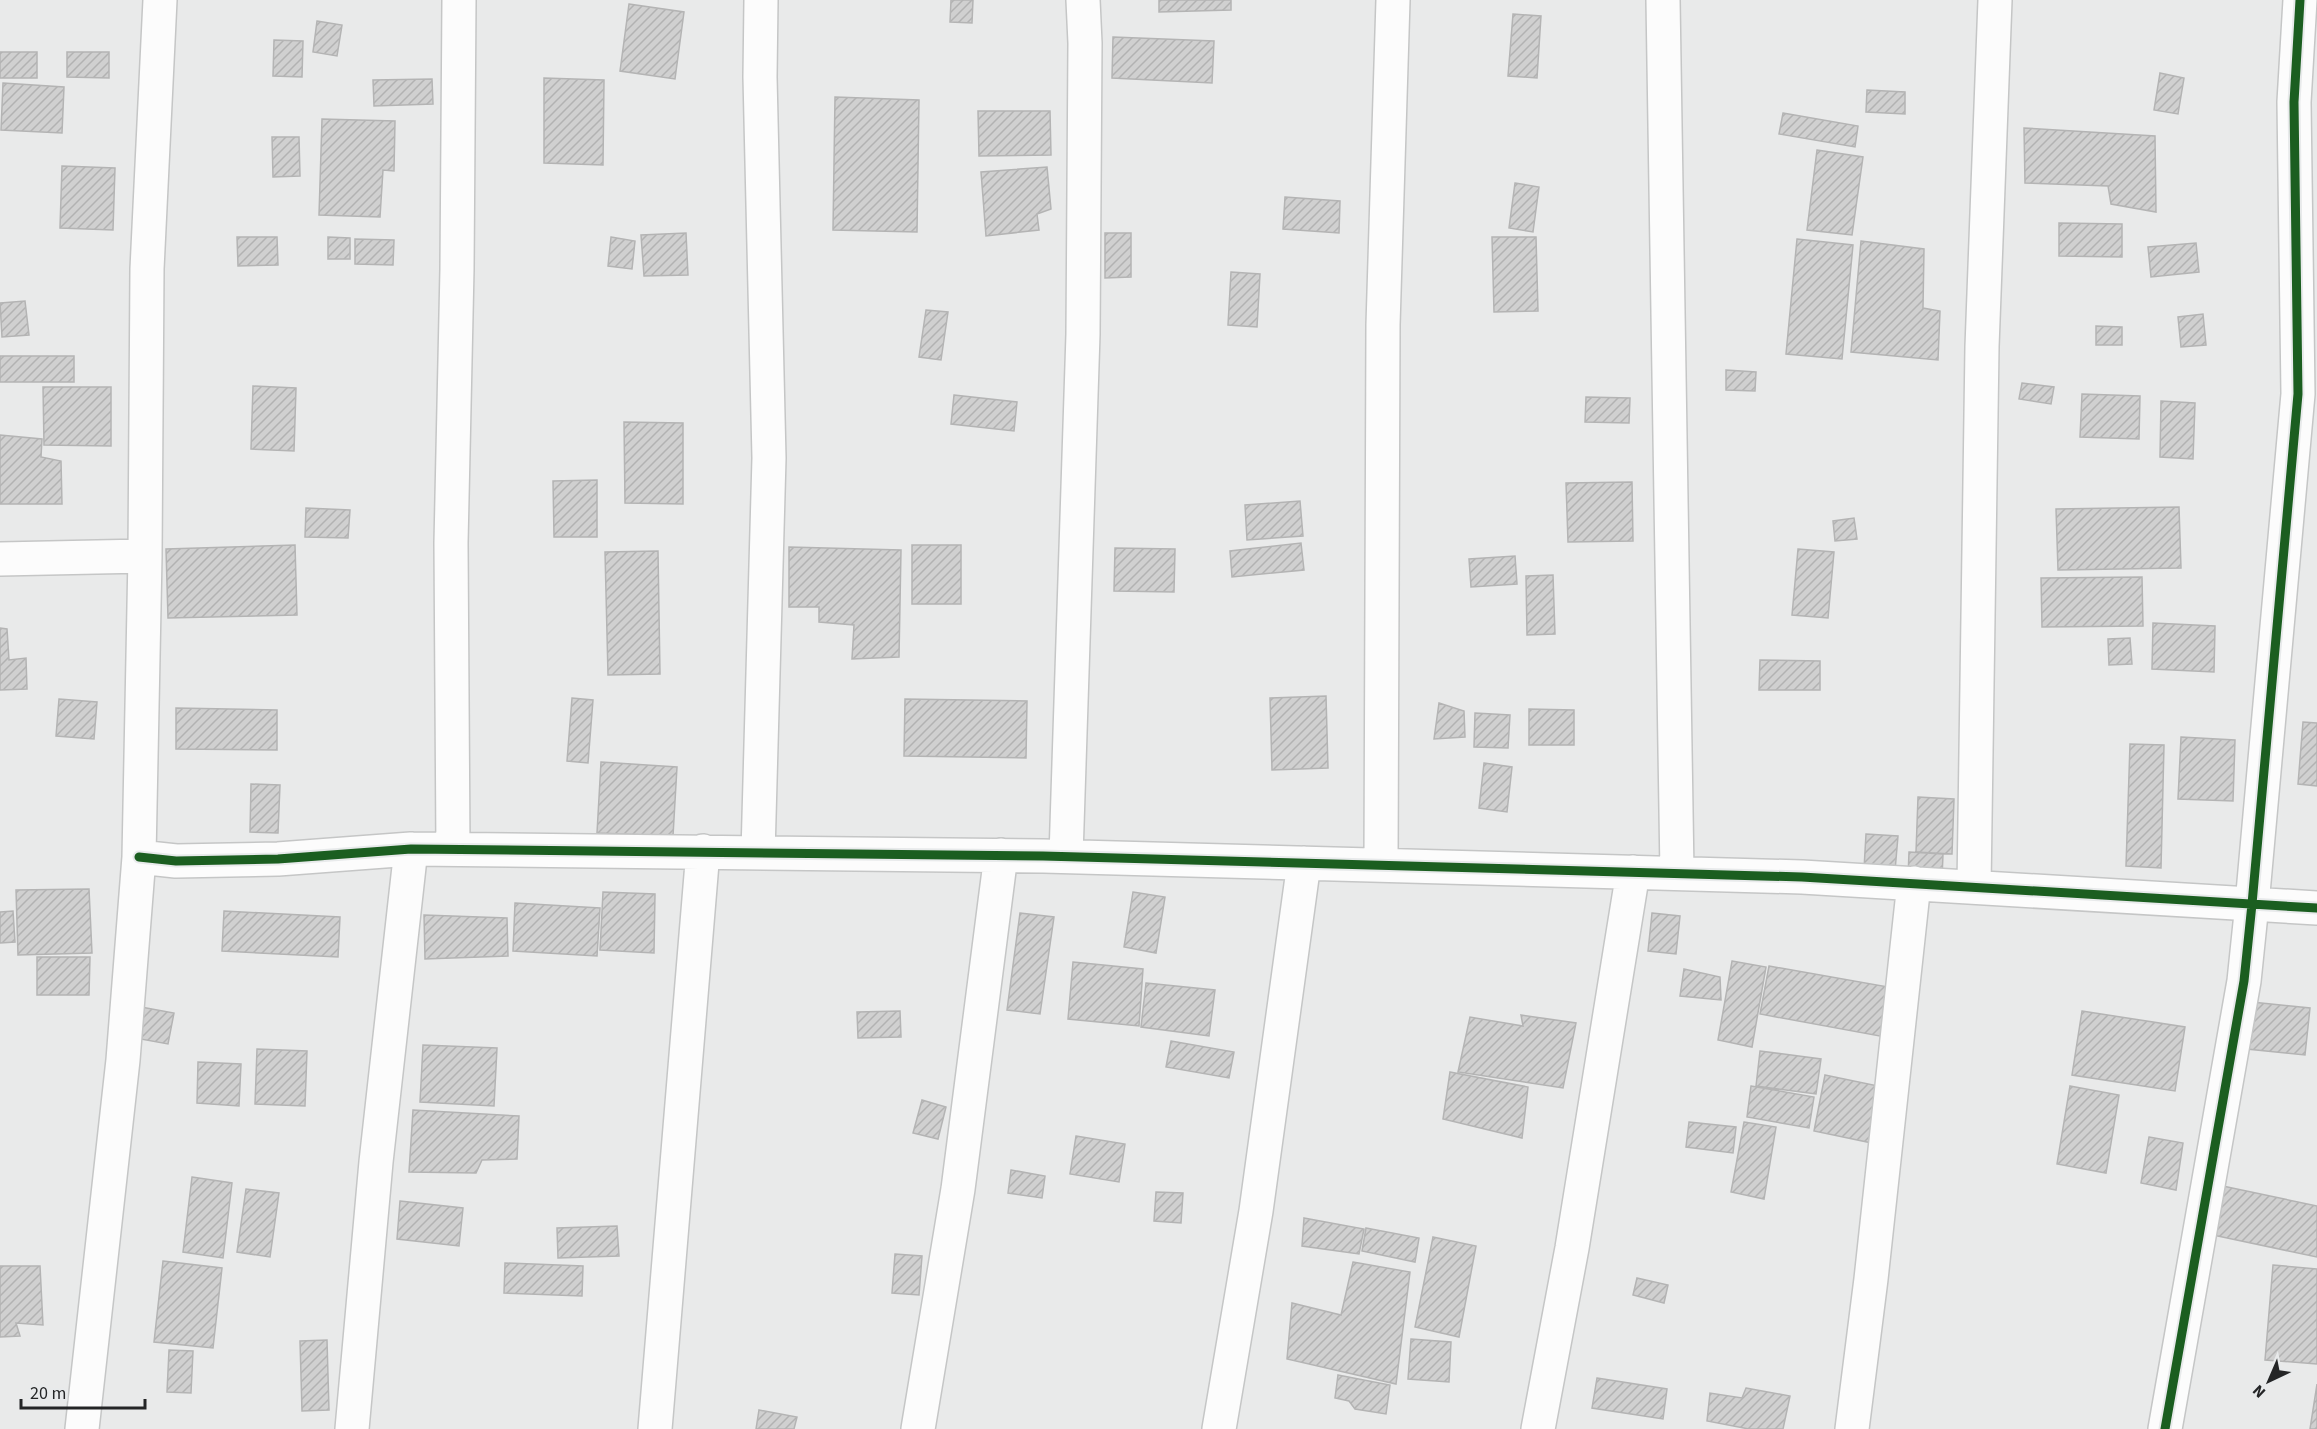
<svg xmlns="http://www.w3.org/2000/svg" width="2317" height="1429" font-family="'Source Sans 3',sans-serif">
	<defs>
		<pattern id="building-hatch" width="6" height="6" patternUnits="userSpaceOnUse" patternTransform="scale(1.5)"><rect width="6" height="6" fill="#d0d0d0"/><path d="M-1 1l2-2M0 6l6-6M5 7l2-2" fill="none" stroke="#b2b2b2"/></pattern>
	</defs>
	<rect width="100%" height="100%" fill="#e9eaea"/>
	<path fill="url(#building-hatch)" stroke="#b4b4b4" stroke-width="1.5" d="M951,0H973L972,23L950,22Z
		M1159,0H1231V10L1159,12Z
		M629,4L684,12L675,79L620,71Z
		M1513,14L1541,16L1537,78L1508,76Z
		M317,21L342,25L337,56L313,52Z
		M1113,37L1214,41L1212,83L1112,78Z
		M274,40L303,41L302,77L273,76Z
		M0,52H37V78H0Z
		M67,52H109V78L67,77Z
		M2160,73L2184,78L2178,114L2154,110Z
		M544,78L604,80L603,165L544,163Z
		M432,79L433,104L374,106L373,80Z
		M3,83L64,87L62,133L1,130Z
		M1867,90L1905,92V114L1866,112Z
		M835,97L919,100L917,232L833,230Z
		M978,111H1050L1051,155L979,156Z
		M1783,113L1858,126L1855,147L1779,134Z
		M322,119L395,121L394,171L383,170L380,217L319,215Z
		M2024,128L2155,136L2156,212L2111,204L2108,186L2025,183Z
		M272,137H299L300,176L273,177Z
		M1817,150L1863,157L1852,235L1807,230Z
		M62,166L115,168L113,230L60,228Z
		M1047,167L1051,209L1037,214L1039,230L986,236L981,172Z
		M1515,183L1539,187L1533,232L1509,228Z
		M1285,197L1340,201L1339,233L1283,229Z
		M2059,223L2122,224V257L2059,256Z
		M686,233L688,275L644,276L641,235Z
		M1105,233H1131V277L1105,278Z
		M237,237H277L278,265L238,266Z
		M328,237L350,238V259H328Z
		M611,237L635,241L632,269L608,266Z
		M1492,237H1536L1538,311L1494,312Z
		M355,239L394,240L393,265L355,264Z
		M1797,239L1853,245L1842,359L1786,354Z
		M1861,241L1924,249L1923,308L1940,311L1938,360L1851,352Z
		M2196,243L2199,272L2151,277L2148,247Z
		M1231,272L1260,274L1257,327L1228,325Z
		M25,301L29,335L2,337L0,303Z
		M926,310L948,312L941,360L919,357Z
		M2203,314L2206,345L2181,347L2178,317Z
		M2096,326L2122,327V345H2096Z
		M0,356H74V382H0Z
		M1726,370L1756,372L1755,391L1726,390Z
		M2022,383L2054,387L2051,404L2019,399Z
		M253,386L296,388L294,451L251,449Z
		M43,387H111V446L44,445Z
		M2082,394L2140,396L2139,439L2080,437Z
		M954,395L1017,402L1014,431L951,424Z
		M1586,397L1630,398L1629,423L1585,422Z
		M2161,401L2195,403L2193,459L2160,457Z
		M624,422L683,423V504L625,503Z
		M0,435L42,439L41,457L61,461L62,504H0Z
		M597,480V537H554L553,481Z
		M1632,482L1633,541L1568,542L1566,483Z
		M1300,501L1303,536L1247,540L1245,505Z
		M2179,507L2181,568L2058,570L2056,509Z
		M306,508L350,510L348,538L305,537Z
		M1854,518L1857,539L1835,541L1833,521Z
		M1301,543L1304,570L1232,577L1230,551Z
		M295,545L297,615L168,618L166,549Z
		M912,545H961V604H912Z
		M789,547L901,550L899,657L852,659L854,625L819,622V607H789Z
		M1115,548L1175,549L1174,592L1114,591Z
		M1798,549L1834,552L1828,618L1792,615Z
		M658,551L660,674L608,675L605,552Z
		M1515,556L1517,584L1471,587L1469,559Z
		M1553,575L1555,634L1527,635L1526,576Z
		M2142,577L2143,626L2042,627L2041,578Z
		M2153,623L2215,626L2214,672L2152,669Z
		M0,628L7,629L9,660L26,658L27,689L0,690Z
		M2130,638L2132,664L2109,665L2108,639Z
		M1760,660L1820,661V690H1759Z
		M1326,696L1328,768L1272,770L1270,698Z
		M572,698L593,700L588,763L567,761Z
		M59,699L97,702L94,739L56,736Z
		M905,699L1027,701L1026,758L904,756Z
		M1439,703L1464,711L1465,737L1434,739Z
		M176,708L277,710V750L176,749Z
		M1529,709L1574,710V745H1529Z
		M1475,713L1510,715L1508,748L1474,747Z
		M2303,722L2317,723V786L2298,784Z
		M2181,737L2235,740L2233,801L2178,799Z
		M2130,744L2164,745L2161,868L2126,866Z
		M601,762L677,767L673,836L597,833Z
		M1484,763L1512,767L1507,812L1479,808Z
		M251,784L280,785L278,833L250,832Z
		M1918,797L1954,799L1952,854L1916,852Z
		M1866,834L1898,836L1895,871L1864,869Z
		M1909,852L1943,854L1942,879L1908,878Z
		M89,889L92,953L18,955L16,890Z
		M603,892L655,894L654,953L600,950Z
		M1133,892L1165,897L1156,953L1124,947Z
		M515,903L600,908L597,956L513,951Z
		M13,911L15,942L0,943V912Z
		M224,911L340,917L338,957L222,951Z
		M1020,913L1054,917L1040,1014L1007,1010Z
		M1652,913L1680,916L1676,954L1648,951Z
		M424,915L507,918L508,956L425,959Z
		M37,957H90L89,995H37Z
		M1732,961L1766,967L1752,1047L1718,1040Z
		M1073,962L1143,969L1139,1026L1068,1019Z
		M1769,966L1894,988L1885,1037L1760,1014Z
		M1684,969L1720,977L1721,1000L1680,996Z
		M1146,983L1215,990L1209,1036L1141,1027Z
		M2242,1001L2310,1008L2305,1055L2237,1048Z
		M141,1007L174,1013L168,1044L135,1038Z
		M900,1011L901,1037L858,1038L857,1012Z
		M2082,1011L2185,1027L2175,1091L2072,1075Z
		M1521,1015L1576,1023L1563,1088L1458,1072L1470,1017L1523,1026Z
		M1171,1041L1234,1052L1229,1078L1166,1067Z
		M423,1045L497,1048L494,1106L420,1102Z
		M257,1049L307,1051L305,1106L255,1104Z
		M1760,1051L1821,1059L1816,1094L1756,1086Z
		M198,1062L241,1064L239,1106L197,1103Z
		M1450,1072L1528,1087L1522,1138L1443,1119Z
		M1825,1075L1883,1087L1872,1143L1814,1131Z
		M1751,1086L1814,1097L1809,1128L1747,1117Z
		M2070,1086L2119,1095L2106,1173L2057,1164Z
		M922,1100L946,1107L938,1139L913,1133Z
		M413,1110L519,1116L517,1159L482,1160L476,1173L409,1172Z
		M1689,1122L1736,1127L1733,1153L1686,1147Z
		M1744,1122L1776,1127L1764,1199L1731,1192Z
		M1076,1136L1125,1144L1119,1182L1070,1174Z
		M2149,1137L2183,1143L2176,1190L2141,1183Z
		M1011,1170L1045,1176L1042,1198L1008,1193Z
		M192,1177L232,1183L223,1258L183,1252Z
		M2218,1185L2317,1206V1257L2208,1234Z
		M246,1189L279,1193L270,1257L237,1252Z
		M1156,1192L1183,1193L1181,1223L1154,1221Z
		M400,1201L463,1208L459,1246L397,1239Z
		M1304,1218L1364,1229L1359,1254L1302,1246Z
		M617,1226L619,1256L558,1258L557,1228Z
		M1366,1228L1419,1238L1415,1262L1362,1251Z
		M1433,1237L1476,1246L1459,1337L1415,1327Z
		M895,1254L922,1256L919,1295L892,1293Z
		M163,1261L222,1268L213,1348L154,1342Z
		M1353,1262L1410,1272L1396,1384L1287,1359L1292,1303L1341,1315Z
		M505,1263L583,1266L582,1296L504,1293Z
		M2273,1265L2317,1269V1364L2265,1360Z
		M0,1266H40L43,1325L16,1323L20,1336L0,1337Z
		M1637,1278L1668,1285L1664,1303L1633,1295Z
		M1411,1339L1451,1342L1449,1382L1408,1379Z
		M327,1340L329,1410L302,1411L300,1341Z
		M169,1350L193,1351L191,1393L167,1392Z
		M1338,1375L1390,1385L1386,1414L1355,1409L1349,1401L1335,1398Z
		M1597,1378L1667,1389L1663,1419L1592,1408Z
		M2317,1384V1429H2310Z
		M1746,1388L1790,1396L1783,1429H1749L1707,1421L1710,1393L1742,1398Z
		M759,1410L797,1417L794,1429H756Z"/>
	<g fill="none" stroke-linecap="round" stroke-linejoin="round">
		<defs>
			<path id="minor" d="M1663,0L1677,873
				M0,559L145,556
				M453,849L451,543L457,269L459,0
				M758,853L769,458L760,77L761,0
				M1066,856L1083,334L1085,43L1083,0
				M139,857L176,861L278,859L411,849L1043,856L1802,877L2317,908
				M1381,865L1383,325L1393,0
				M1974,887L1982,347L1995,0
				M82,1429L123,1060L139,857L145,556L147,269L160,0
				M352,1429L376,1162L411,849
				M655,1429L703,851
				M918,1429L958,1189L1001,855
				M1219,1429L1256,1211L1304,863
				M1538,1429L1572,1248L1633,872
				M1852,1429L1871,1279L1914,883
				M2165,1429L2244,981L2252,904L2298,394L2294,102L2300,0"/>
		</defs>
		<use href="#minor" stroke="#c5c6c6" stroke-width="36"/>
		<use href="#minor" stroke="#fcfcfc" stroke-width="33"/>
		<defs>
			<path id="cycleway" d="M139,857L176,861L278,859L411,849L1043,856L1802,877L2317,908
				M2165,1429L2244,981L2252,904L2298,394L2294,102L2300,0"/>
		</defs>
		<use href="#cycleway" stroke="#e8eaeb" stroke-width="13"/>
		<use href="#cycleway" stroke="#1b5e20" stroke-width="9"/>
	</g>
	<g transform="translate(2269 1381) rotate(224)" stroke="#e8eaeb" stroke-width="4.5" paint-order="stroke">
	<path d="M0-4.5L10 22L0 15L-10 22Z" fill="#242526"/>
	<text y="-9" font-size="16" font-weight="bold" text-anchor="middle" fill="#242526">N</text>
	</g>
	<path d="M21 1399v9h124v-9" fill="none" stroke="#242526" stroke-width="3"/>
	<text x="30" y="1399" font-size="18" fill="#242526" stroke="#e8eaeb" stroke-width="4.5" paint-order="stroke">20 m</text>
</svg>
